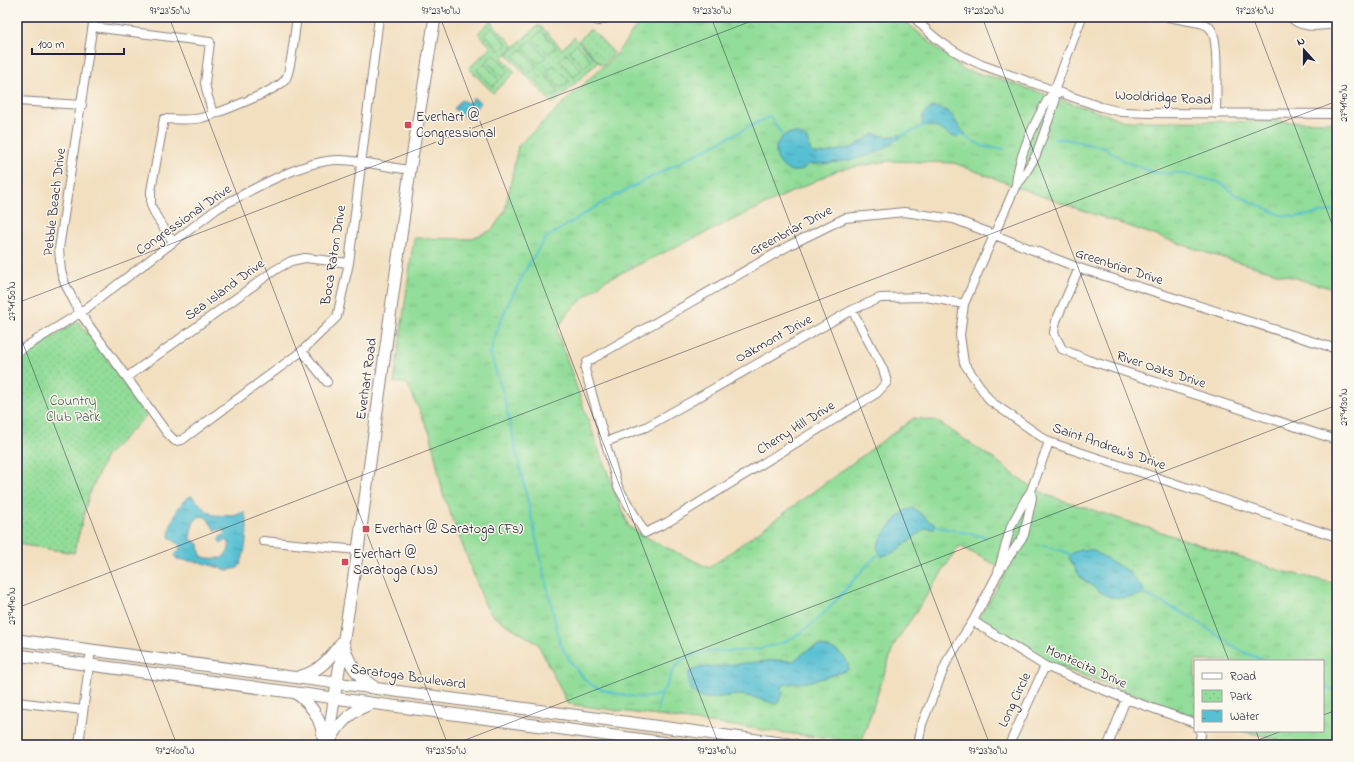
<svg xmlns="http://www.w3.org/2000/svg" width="1354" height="762" font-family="'Indie Flower',sans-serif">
	<defs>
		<pattern id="grass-tufts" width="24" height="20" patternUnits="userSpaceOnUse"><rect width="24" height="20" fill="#92dd99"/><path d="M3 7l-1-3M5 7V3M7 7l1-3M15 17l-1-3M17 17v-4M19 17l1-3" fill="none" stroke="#7ebd85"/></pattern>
		<pattern id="park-dots" width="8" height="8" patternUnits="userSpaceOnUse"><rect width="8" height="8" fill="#92dd99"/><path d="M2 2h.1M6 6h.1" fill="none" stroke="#7ebd85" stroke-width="1.8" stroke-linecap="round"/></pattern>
		<pattern id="water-ripples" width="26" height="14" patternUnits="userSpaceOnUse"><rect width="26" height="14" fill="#57c0d3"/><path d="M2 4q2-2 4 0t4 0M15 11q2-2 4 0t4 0" fill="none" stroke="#489cac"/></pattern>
	</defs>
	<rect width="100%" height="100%" fill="#fbf7ec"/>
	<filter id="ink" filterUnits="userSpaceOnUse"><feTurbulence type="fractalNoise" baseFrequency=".025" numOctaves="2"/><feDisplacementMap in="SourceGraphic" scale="8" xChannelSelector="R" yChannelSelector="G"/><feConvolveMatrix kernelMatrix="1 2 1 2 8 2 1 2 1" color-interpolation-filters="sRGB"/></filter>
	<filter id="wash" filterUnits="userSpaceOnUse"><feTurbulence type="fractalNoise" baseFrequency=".012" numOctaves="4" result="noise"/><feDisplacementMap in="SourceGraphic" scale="16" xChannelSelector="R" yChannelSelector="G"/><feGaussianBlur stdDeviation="0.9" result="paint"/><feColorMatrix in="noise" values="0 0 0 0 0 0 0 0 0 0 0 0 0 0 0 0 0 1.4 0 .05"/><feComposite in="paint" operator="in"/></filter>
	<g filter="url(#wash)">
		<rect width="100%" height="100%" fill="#f2dfc0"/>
		<path fill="url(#grass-tufts)" stroke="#5a806a" d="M643,17H903L906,22L963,70L993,77L1125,121L1337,122V290L1210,254L1049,199L954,163L888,161L838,170L604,281L567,313L557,331L599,451L629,527L655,542L709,568L914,418L937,421L998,462L1021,480L1049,496L1282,571L1337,584V745H1298L1242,731H1323V661H1195V717L1052,664L978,620L1006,572L989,561L959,546L894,645L861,743L568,704L538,644L493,616L486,607L443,494L431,436L407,383H394L414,238L470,239L492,230L505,211L518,146L618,52Z"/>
		<path fill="url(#park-dots)" stroke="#5a806a" d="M490,21L514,46L502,58L515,72L493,93L469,68L491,47L478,33Z
			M537,26L542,27L562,49L574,37L598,62L553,104L507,54Z
			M589,30L593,31L614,53L601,65L579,40Z
			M79,322L119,375L146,416L106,456L89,495L74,553L17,544V361L74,323Z"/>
		<path fill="#92dd99" stroke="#5a806a" d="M492,27L507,44L500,51L485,34Z
			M541,31L556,47L548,54L533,38Z
			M531,40L546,57L538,63L523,47Z
			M576,44L591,60L584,67L569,51Z
			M521,49L536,66L529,73L514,56Z
			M566,53L581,70L574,77L559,60Z
			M494,54L509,71L502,77L487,61Z
			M484,63L499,80L492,87L477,70Z
			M554,65L569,81L561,88L546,71Z
			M544,74L559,91L552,97L536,81Z"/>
		<path fill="url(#water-ripples)" stroke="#3c7187" fill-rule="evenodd" d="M474,98L481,103L467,119L454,109L461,100L468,103Z
			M932,107C958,111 950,120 966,134C951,141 949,133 938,128C933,126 927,126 922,125L923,115Z
			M792,133C804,133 809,139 810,150L814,154L825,153L853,147L874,134L888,137L900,135L901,138C892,141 888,147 880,151C865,159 826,165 809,164C806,166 803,170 799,171C775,175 765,138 792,133Z
			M192,496L208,512L213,515L234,516L244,512C245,516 247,520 247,525C247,535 245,560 238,568L227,570L203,563L177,559L174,555L180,549C180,543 174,541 170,538C166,532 178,506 184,501C186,498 189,497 192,496ZM202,516L207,518L215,530H222L226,533L225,535L220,537L219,541L221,543L225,540L228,541C232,548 227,553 222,558C217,558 205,560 201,555C200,553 199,547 199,544L190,539C191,531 192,518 202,516Z
			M913,508C921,512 926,521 935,524L934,529L928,528L923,530L910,541L893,553L882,556L877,548L878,544L885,532L904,511Z
			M1080,550H1092L1128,571L1144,590L1141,595L1132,597L1120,598L1110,597L1102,593L1081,578L1069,558L1072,553Z
			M817,646C830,646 851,655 848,670L820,679L807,682L787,684L782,686V689L784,691L777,704C764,701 750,695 738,695C723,695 705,704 693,692C688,686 687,680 689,672L697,668L777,660L793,661L808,650Z"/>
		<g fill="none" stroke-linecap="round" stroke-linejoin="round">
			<path stroke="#57c0d3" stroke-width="2" d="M961,134L984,147L1004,149
				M899,137L926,125
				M1054,139H1066L1105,148L1124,161L1155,173H1179L1219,182L1236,195L1281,215L1296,217L1337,210
				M488,353L491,355L492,345L500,322L509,302L531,260L546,238L605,201L770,116L784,138
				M491,355L503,393L560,643C567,657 576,672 589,683C598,691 637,699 649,697C653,697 657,695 661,694C663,690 666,687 668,683C671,677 672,671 677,665C694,647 716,652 738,651C756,650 777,647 794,637C830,616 850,579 881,552
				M933,526L986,537
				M1042,545L1062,551L1073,556
				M1140,592L1187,615L1243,652L1265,661
				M1323,686L1337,692
				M657,712L661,694"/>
		</g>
	</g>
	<g filter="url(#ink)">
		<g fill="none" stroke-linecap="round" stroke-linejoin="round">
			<defs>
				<path id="minor" d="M94,17L59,249L61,271L65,284L80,313L167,433L175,441L182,440L302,351L337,317L349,263L379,17
					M589,17L598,21L609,17
					M914,17C934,40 955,53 982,65L1101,107L1122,112L1150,113L1337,114
					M1082,17L1054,91C1038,112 1017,159 1016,185L964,304L960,335L964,363L990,401L1049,442L1337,537
					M1168,17L1200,23C1205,24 1210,27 1212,31C1219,43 1216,98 1216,114
					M1291,17C1300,30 1323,25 1337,24
					M93,27L210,42L205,83L208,97L213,114
					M17,101L82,105
					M1016,185L1022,179L1036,155L1055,102L1054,91
					M173,242L156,216L151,205V191L164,119C176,119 189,121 201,118C216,114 276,91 285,80C291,73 295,29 297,17
					M1079,268L1056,321L1054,333L1062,349L1088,360L1337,440
					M852,310L883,369L887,382L877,393L668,522L645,533L618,487L585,369L587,362L790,245L845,218L904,212L954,219L1079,268L1337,349
					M302,351L327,382
					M17,352L80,313L218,208C249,191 305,159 340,160C363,161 387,167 410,170
					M127,377L275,270L291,261L305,258L349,263
					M605,442L646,427L852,310L880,298L926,297L964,304
					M263,541L358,550
					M998,572L1011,526L1025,500L1031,491L1049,442
					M973,621L1045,666L1126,699L1195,723
					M17,702L83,710
					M79,745L91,649
					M918,745L922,724L947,661L973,621L998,573L1024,535L1032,498L1031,491
					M1009,745L1045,666
					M1108,745L1126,699
					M1198,745L1201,735L1200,731"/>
				<path id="major" d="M17,640L795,745
					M344,645C348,663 357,676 373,686
					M17,655L681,745
					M301,676C321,671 330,657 342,642
					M296,693C314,707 321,719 324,742
					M330,741C339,723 352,710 371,704
					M327,745L358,550L410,170L435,17"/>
			</defs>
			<use href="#minor" stroke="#8a807e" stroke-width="10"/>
			<use href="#major" stroke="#8a807e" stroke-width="13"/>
			<use href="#minor" stroke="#fff" stroke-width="8"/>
			<use href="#major" stroke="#fff" stroke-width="11"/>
		</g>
	</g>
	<path fill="none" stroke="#22223b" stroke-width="1" stroke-opacity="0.45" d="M169,17L448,745M440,17L719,745M711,17L990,745M982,17L1229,661M1253,17L1337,237M17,303L762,17M17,328L177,745M17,608L1337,101M1323,715L1337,710M1256,731L1261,745M452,745L1337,405M1245,745L1282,731"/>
	<g fill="#d1495b" stroke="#fbf7ec" stroke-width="1.5">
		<rect x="404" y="121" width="8" height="8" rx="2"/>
		<rect x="362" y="525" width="8" height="8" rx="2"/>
		<rect x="341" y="558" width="8" height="8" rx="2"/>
	</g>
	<g text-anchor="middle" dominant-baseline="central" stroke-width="3" stroke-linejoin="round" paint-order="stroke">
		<g font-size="14" fill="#22223b" stroke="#fbf7ec">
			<text transform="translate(1163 98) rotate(3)">Wooldridge Road</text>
			<text transform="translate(55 202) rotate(-83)">Pebble Beach Drive</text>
			<text transform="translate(184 220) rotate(-35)">Congressional Drive</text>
			<text transform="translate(791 231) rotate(-28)">Greenbriar Drive</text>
			<text transform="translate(334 255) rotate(-81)">Boca Raton Drive</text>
			<text transform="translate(1119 267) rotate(18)">Greenbriar Drive</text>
			<text transform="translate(225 290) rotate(-36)">Sea Island Drive</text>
			<text transform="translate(774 339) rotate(-29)">Oakmont Drive</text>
			<text transform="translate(1161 370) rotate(18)">River Oaks Drive</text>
			<text transform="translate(367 379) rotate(-82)">Everhart Road</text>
			<text transform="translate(796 428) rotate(-32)">Cherry Hill Drive</text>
			<text transform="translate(1109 447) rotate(19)">Saint Andrew's Drive</text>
			<text transform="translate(1086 667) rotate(24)">Montecita Drive</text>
			<text transform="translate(408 677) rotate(8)">Saratoga Boulevard</text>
			<text transform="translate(1015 700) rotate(-65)">Long Circle</text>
		</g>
		<g font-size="14" fill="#22223b" stroke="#fbf7ec" text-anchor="start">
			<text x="416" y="117">Everhart @<tspan x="416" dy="16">Congressional</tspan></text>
			<text x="374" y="529">Everhart @ Saratoga (Fs)</text>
			<text x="353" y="554">Everhart @<tspan x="353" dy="16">Saratoga (Ns)</tspan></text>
		</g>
		<g font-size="14" fill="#445a57" stroke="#fbf7ec">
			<text x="73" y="401">Country<tspan x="73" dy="16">Club Park</tspan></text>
		</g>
	</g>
	<rect width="1354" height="762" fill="none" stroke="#fbf7ec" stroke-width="44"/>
	<rect x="1194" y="660" width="130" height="72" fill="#fbf7ec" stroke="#a4a2a5"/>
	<rect x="1202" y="673" width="20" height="6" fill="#ffffff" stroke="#a4a2a5"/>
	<text x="1230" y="680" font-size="12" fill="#22223b">Road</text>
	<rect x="1202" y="690" width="20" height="12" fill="url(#park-dots)" stroke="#a4a2a5"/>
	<text x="1230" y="700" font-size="12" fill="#22223b">Park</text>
	<rect x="1202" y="710" width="20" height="12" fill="url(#water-ripples)" stroke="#a4a2a5"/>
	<text x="1230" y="720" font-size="12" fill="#22223b">Water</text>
	<g transform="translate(1304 50) rotate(339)" stroke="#fbf7ec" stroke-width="3" paint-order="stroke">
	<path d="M0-3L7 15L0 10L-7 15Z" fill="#22223b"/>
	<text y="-6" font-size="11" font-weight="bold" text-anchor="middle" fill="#22223b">N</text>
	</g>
	<path d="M32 48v6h92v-6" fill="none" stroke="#22223b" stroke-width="2"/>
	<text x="38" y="48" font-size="12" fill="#22223b" stroke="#fbf7ec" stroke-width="3" paint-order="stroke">100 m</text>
	<rect x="22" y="22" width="1310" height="718" fill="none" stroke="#22223b" stroke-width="1.5"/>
	<g font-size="10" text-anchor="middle" fill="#22223b">
		<text x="170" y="14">97°23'50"W</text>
		<text x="441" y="14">97°23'40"W</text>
		<text x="712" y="14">97°23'30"W</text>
		<text x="984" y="14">97°23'20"W</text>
		<text x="1255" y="14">97°23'10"W</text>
		<text transform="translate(1343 103) rotate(-90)" y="4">27°41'40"N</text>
		<text transform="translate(11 301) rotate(-90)" y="4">27°41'50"N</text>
		<text transform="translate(1343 407) rotate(-90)" y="4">27°41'30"N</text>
		<text transform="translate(11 606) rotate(-90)" y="4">27°41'40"N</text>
		<text x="175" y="754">97°24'00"W</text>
		<text x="446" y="754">97°23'50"W</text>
		<text x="717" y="754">97°23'40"W</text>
		<text x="988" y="754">97°23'30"W</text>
	</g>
</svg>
